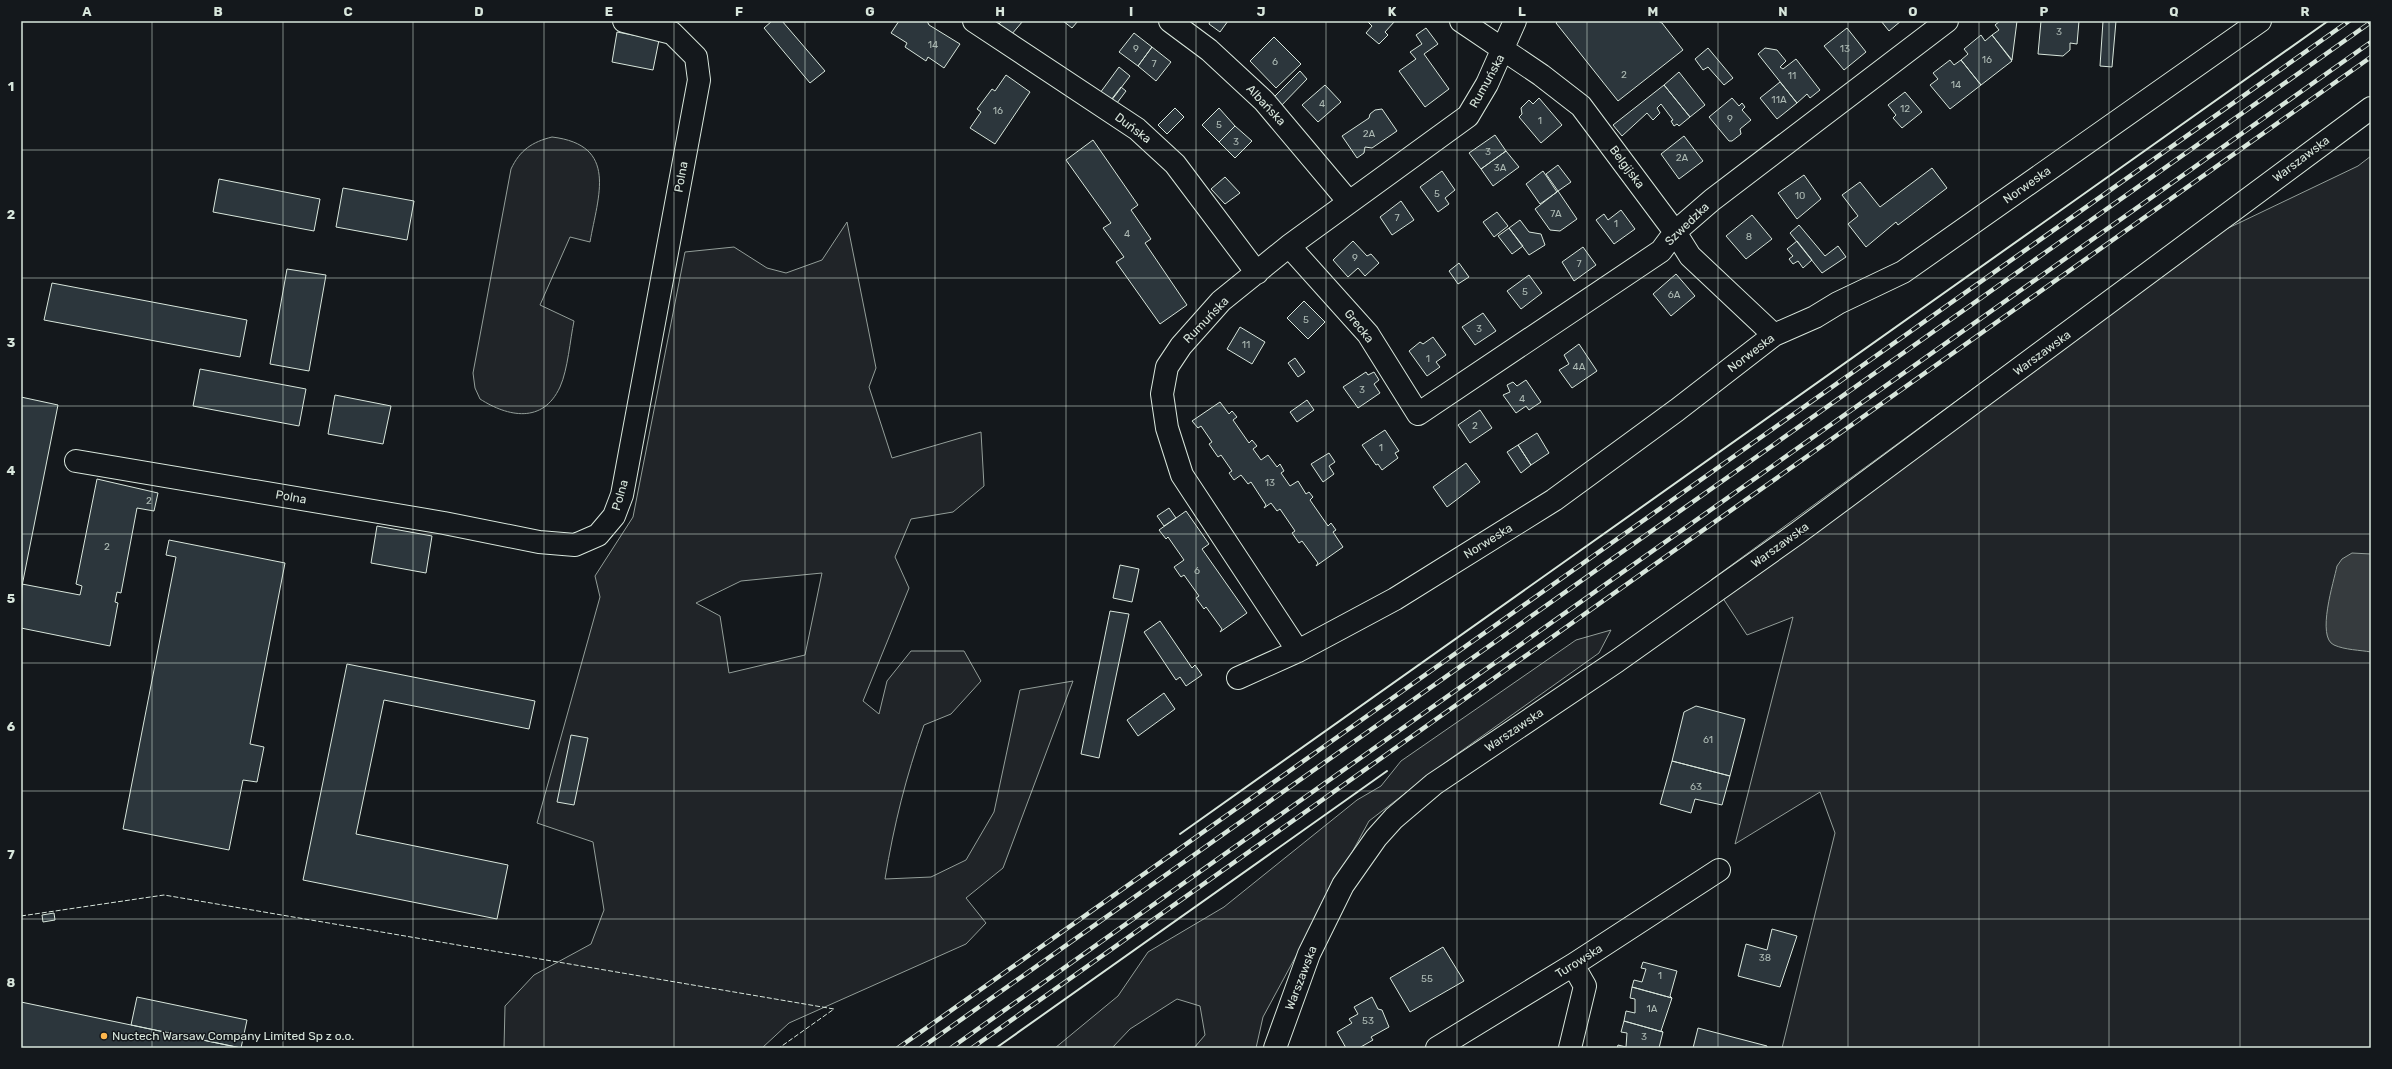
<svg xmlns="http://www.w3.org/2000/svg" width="2392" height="1069" font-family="Rubik,sans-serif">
	<rect width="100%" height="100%" fill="#14181c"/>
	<path fill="#202428" stroke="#939e99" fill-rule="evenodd" d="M552,137C619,145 598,196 590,242L570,237L540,305L574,321C570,340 568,369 560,387C543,424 508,417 480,399L475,388L473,373L511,169C520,150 532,142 552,137Z
		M2371,156V1048H1782L1835,833L1820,792L1735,844L1793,617L1747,635L1711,580L2126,277L2358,166Z
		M847,222L876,368L869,387L892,458L981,432L984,486L953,512L911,519L895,557L909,588L863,701L879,714L887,681L911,651H964L981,681L951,714L924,725C906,777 894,824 885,879L931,877L966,860L994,812L1020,690L1073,681L1003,868L966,898L986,923L966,944L789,1023L762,1048H504L505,1006L534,975L591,944L604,910L593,842L537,823L600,597L595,576L633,517L685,252L734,247L767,268L786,273L822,260ZM822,573L805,655L729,673L720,616L696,603L741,581Z
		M1611,630L1599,653L1450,759L1369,821L1263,1017L1256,1048H1194L1205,1035L1200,1006L1177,999L1130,1029L1112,1048H1055L1118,996L1148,952L1224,907L1357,800L1381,786L1401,761L1576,640Z"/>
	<path fill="#363b3e" stroke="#939e99" d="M2352,553L2371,554V652C2360,650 2345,650 2334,645C2316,637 2334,581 2337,566L2342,559Z"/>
	<path fill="#2c363c" stroke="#d8e6dc" d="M772,21H782L825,71L810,83L764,28Z
		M899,21H927L929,25L960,44L944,68L928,57L926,61L905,47L907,43L891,33Z
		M1002,21H1023L1011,35L998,25Z
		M1063,21H1078L1072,28Z
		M1210,21H1228L1220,32L1209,24Z
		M1367,21H1395L1385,32L1388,35L1379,44L1366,33L1372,26Z
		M1558,21H1658L1662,23L1683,50L1618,101L1556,23Z
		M1881,21H1901L1889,31Z
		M2000,21H2017L2012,60L1992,35L1999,30L1995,25Z
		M2041,21H2079L2077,44L2070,43V50L2063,56L2038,54Z
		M2103,21H2116L2112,67L2100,66Z
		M1426,28L1438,44L1424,54L1449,89L1425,107L1399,71L1416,59L1410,52L1422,44L1416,35Z
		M1847,28L1866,52L1844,70L1824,46Z
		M617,32L659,40L653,70L612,62Z
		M1134,33L1152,47L1138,66L1119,52Z
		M1981,35L1985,41L1992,35L2012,61L1981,85L1961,60L1968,54L1964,49Z
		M1274,37L1301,64L1276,88L1250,61Z
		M1152,47L1171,62L1156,81L1138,66Z
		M1708,48L1733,78L1724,85L1708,67L1703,70L1695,59Z
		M1765,48L1777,50L1786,61L1780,67L1783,69L1796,59L1820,90L1810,98L1807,94L1797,103L1758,54Z
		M1950,60L1954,65L1961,60L1981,85L1950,109L1930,85L1938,79L1933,73Z
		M1119,67L1130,76L1111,101L1100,93Z
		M1300,71L1307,79L1278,109L1270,101Z
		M1679,72L1705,105L1690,117L1664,85Z
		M1006,75L1030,92L995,144L970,128L981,112L977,109L992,89L995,91Z
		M1780,82L1797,103L1777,119L1760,98Z
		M1325,85L1341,102L1318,122L1302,105Z
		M1664,85L1690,117L1679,126L1677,124L1674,126L1671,121L1673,120L1661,104L1657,108L1660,113L1653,120L1647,113L1622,136L1613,125Z
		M1121,87L1126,91L1117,103L1111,100Z
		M1905,92L1922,112L1902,128L1893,118L1896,115L1888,105Z
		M1539,98L1562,125L1541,143L1519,117L1522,114L1521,108L1529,100L1533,104Z
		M1732,98L1739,106L1742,103L1745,107L1742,110L1751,120L1740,129L1741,134L1732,141H1729L1709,117Z
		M1175,108L1184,117L1167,134L1158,125Z
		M1219,108L1235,126L1219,142L1202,125Z
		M1382,109L1397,131L1372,148L1365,147L1364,153L1357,158L1342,136L1369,118L1370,114L1375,110Z
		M1235,126L1252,141L1235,158L1219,142Z
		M1495,135L1506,151L1481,169L1469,153Z
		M1684,136L1703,161L1679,179L1661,154Z
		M1093,140L1138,205L1131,210L1151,239L1145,243L1187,305L1160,324L1116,262L1124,257L1103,228L1111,223L1066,160Z
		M1506,151L1519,167L1493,186L1481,169Z
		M1558,165L1571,182L1558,191L1546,174Z
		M1932,168L1947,188L1898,225L1896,222L1866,247L1848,224L1858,216L1842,195L1860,182L1880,207Z
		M1442,171L1455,190L1445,198L1449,204L1438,212L1420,187Z
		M1543,171L1557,192L1540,204L1526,184Z
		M1804,175L1821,199L1797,219L1778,193Z
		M1225,177L1240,193L1225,204L1211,189Z
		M219,179L320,199L314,231L213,212Z
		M343,188L414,201L407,240L336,227Z
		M1558,191L1577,219L1560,231L1550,230L1535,209Z
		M1401,201L1414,220L1392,235L1380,217Z
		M1621,210L1635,229L1614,244L1596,220L1604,214L1608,220Z
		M1497,212L1508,226L1494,237L1483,222Z
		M1752,215L1772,239L1746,259L1726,236Z
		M1520,220L1529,232L1541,234L1545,245L1529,255L1509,228Z
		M1799,225L1825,256L1838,246L1846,257L1822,273L1790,233Z
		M1509,228L1523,246L1512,254L1498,236Z
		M1353,241L1367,256L1371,254L1379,263L1365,276L1358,268L1348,277L1333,260Z
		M1797,241L1812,260L1803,268L1798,261L1793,264L1789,259L1793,256L1787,249Z
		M1583,247L1596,265L1574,281L1562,262Z
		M1459,263L1469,277L1458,284L1449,271Z
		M287,269L326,275L309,371L270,364Z
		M1676,274L1695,296L1671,316L1653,294Z
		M1529,275L1542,293L1521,309L1507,291Z
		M52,283L247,320L240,357L44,320Z
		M1304,301L1325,322L1308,339L1287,318Z
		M1483,313L1496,331L1475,345L1462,327Z
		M1240,327L1265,342L1252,364L1227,349Z
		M1433,337L1446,355L1436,362L1440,367L1427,376L1409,351L1420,342L1423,344Z
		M1579,344L1597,371L1572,388L1559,370L1569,364L1564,355Z
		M1295,358L1305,372L1298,377L1288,363Z
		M200,369L306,389L299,426L193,406Z
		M1366,372L1368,375L1374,372L1379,380L1374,384L1380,393L1358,408L1343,387Z
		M1526,380L1541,402L1529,410L1526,406L1516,413L1503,395L1510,392L1507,385L1513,382L1517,386Z
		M335,395L391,406L383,444L328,434Z
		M21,397L58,405L21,591Z
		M1307,400L1314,410L1297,422L1290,412Z
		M1220,402L1229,414L1232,411L1237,417L1233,420L1249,443L1252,440L1257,446L1253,449L1261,460L1268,455L1277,467L1280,464L1284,471L1281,473L1290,486L1298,481L1306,494L1309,492L1313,497L1310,500L1328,526L1331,523L1336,530L1333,532L1343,547L1316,566L1318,563L1302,541L1299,543L1292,533L1295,531L1280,509L1277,511L1271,503L1264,508L1266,505L1251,482L1248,484L1241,475L1234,480L1229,473L1232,471L1221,455L1218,457L1209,444L1212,442L1201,426L1198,428L1192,421Z
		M1480,410L1492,428L1470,443L1458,425Z
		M1385,430L1399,451L1395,453L1398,458L1382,470L1378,464L1376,465L1362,445Z
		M1537,433L1549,453L1531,465L1518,445Z
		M1518,445L1531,465L1521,473L1507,452Z
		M1329,453L1335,462L1329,466L1334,474L1323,482L1311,464Z
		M1466,463L1480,482L1447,507L1433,487Z
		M97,479L158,493L154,511L137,508L121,593L117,592L115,602L118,603L110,646L21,628L22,584L80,595L82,586L76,584Z
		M1169,508L1176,518L1164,526L1157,516Z
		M1186,511L1209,544L1202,549L1247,613L1220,632L1222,629L1206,607L1204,609L1196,598L1199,596L1184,575L1181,577L1174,567L1184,560L1168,537L1166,539L1159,530Z
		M377,526L432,536L426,573L371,563Z
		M169,540L285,563L250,744L264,747L257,782L243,780L229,850L123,829L176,557L166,555Z
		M1120,565L1139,569L1132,602L1113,598Z
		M1110,611L1129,614L1099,758L1081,754Z
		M1160,621L1192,668L1195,665L1202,675L1186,686L1180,677L1176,680L1144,632Z
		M347,664L535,701L529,729L384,700L356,834L508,865L497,919L303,880Z
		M1164,693L1175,709L1138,736L1127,720Z
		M1696,706L1745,719L1730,776L1672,761L1684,712Z
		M571,735L588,738L574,805L557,802Z
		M1672,761L1730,776L1722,805L1695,799L1691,813L1660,804Z
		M54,913L55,920L43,922L42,915Z
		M1772,929L1797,936L1780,987L1738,976L1746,944L1767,950Z
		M1443,947L1464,981L1410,1012L1390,978Z
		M1643,962L1677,971L1670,996L1672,998L1632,987L1634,980L1642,982L1646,969L1641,968Z
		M1632,987L1672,998L1661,1031L1663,1032L1624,1021L1626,1011L1635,1013V999L1630,998Z
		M137,997L247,1020L241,1048L131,1025Z
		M1372,997L1378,1009L1382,1010L1389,1027L1371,1037L1373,1040L1359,1048H1346L1337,1032L1352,1023L1349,1019L1358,1014L1354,1007Z
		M21,1002L241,1048H21Z
		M1624,1021L1663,1032L1659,1048H1617L1618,1045L1626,1047L1627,1033L1621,1032Z
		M1698,1028L1767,1046V1048H1693Z"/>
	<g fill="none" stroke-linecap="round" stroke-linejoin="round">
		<defs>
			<path id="minor" d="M974,21L1137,129L1175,164L1257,273
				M1170,21L1209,50L1264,101L1349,202
				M1461,21L1541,75L1581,106L1675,232L1690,256L1774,335
				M1289,246L1368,334L1418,414L1661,251L1675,232L1712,200L1947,21
				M76,461L444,523L539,542L575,545L598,535L614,516L622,495L699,80L696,57L672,33L624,21
				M1298,651L1182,475L1167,428L1162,394L1167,367L1181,346L1221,301L1289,246L1468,116L1487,84L1515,21
				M1238,678L1298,651L1395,599L1554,500L1677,410L1774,335L1815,317L1838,303L1903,272L2260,21
				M1275,1048L1309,954L1343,885L1376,838L1394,818L1434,784L1617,661L1799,532L2371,108
				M1437,1048L1573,965L1719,870
				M1570,1048L1585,986L1573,965"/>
		</defs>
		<use href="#minor" stroke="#d8e6dc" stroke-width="24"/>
		<use href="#minor" stroke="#14181c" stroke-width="22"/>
		<defs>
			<path id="rail" d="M898,1048L2349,21
				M921,1048L2371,22
				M951,1048L2371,42
				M972,1048L2371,57"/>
		</defs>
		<use href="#rail" stroke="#d8e6dc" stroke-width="4.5"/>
		<use href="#rail" stroke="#14181c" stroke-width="3" stroke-dasharray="9" stroke-linecap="butt"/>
		<path stroke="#d8e6dc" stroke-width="1" stroke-dasharray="5 2" stroke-linecap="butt" d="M21,916L164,895L834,1009L779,1048"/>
		<path stroke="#d8e6dc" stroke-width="2" d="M1180,834L2328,21
			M996,1048L1387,771"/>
	</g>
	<path fill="none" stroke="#d8e6dc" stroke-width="1" stroke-opacity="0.55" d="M152,21V1048M283,21V1048M413,21V1048M544,21V1048M674,21V1048M805,21V1048M935,21V1048M1066,21V1048M1196,21V1048M1326,21V1048M1457,21V1048M1587,21V1048M1718,21V1048M1848,21V1048M1979,21V1048M2109,21V1048M2240,21V1048M21,150H2371M21,278H2371M21,406H2371M21,534H2371M21,663H2371M21,791H2371M21,919H2371"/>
	<circle fill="#ffb74d" stroke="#14181c" stroke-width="1.5" cx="104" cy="1036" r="4"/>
	<g text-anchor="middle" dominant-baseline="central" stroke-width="3" stroke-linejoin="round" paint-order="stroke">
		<g font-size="10" fill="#adbab4">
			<text x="2059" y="32">3</text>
			<text x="933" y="45">14</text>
			<text x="1136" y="49">9</text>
			<text x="1845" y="49">13</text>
			<text x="1987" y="60">16</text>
			<text x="1275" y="62">6</text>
			<text x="1154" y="64">7</text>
			<text x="1624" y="75">2</text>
			<text x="1792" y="76">11</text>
			<text x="1956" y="85">14</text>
			<text x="1779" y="100">11A</text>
			<text x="1322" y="104">4</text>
			<text x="1905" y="109">12</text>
			<text x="998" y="111">16</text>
			<text x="1730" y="119">9</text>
			<text x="1540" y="121">1</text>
			<text x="1219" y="125">5</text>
			<text x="1369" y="134">2A</text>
			<text x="1236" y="142">3</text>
			<text x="1488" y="152">3</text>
			<text x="1682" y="158">2A</text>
			<text x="1500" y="168">3A</text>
			<text x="1437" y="194">5</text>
			<text x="1800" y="196">10</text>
			<text x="1556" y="214">7A</text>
			<text x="1397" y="218">7</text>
			<text x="1616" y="224">1</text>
			<text x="1127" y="234">4</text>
			<text x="1749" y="237">8</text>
			<text x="1355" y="258">9</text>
			<text x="1579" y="264">7</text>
			<text x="1525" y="292">5</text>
			<text x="1674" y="295">6A</text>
			<text x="1306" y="320">5</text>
			<text x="1479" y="329">3</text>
			<text x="1246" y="345">11</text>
			<text x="1428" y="359">1</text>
			<text x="1579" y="367">4A</text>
			<text x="1362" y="390">3</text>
			<text x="1522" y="399">4</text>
			<text x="1475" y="426">2</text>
			<text x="1381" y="448">1</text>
			<text x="1270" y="483">13</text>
			<text x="149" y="501">2</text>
			<text x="107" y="547">2</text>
			<text x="1197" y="571">6</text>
			<text x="1708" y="740">61</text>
			<text x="1696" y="787">63</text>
			<text x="1765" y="958">38</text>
			<text x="1660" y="976">1</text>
			<text x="1427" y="979">55</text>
			<text x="1652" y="1009">1A</text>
			<text x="1368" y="1021">53</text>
			<text x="1644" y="1037">3</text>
		</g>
		<g font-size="12" fill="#d8e6dc" stroke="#14181c">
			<text transform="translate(1487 81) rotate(-61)">Rumuńska</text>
			<text transform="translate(1266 105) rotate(47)">Albańska</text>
			<text transform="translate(1133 128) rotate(37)">Duńska</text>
			<text transform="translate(2301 159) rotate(-37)">Warszawska</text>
			<text transform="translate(1627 167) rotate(53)">Belgijska</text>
			<text transform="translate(681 177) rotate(-80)">Polna</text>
			<text transform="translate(2027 185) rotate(-35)">Norweska</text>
			<text transform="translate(1687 224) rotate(-44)">Szwedzka</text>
			<text transform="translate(1206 320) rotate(-46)">Rumuńska</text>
			<text transform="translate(1359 326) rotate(51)">Grecka</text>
			<text transform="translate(1751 353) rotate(-37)">Norweska</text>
			<text transform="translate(2042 353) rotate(-36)">Warszawska</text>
			<text transform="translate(620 495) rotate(-74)">Polna</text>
			<text transform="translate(291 497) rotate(10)">Polna</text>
			<text transform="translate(1488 541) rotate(-32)">Norweska</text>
			<text transform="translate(1780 545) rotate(-36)">Warszawska</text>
			<text transform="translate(1514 730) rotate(-34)">Warszawska</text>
			<text transform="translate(1579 961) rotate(-32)">Turowska</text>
			<text transform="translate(1301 978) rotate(-69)">Warszawska</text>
		</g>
		<g font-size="12" fill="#d8e6dc" stroke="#14181c" text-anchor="start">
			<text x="112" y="1036">Nuctech Warsaw Company Limited Sp z o.o.</text>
		</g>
	</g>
	<rect width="2392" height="1069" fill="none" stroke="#14181c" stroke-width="44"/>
	<rect x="22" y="22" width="2348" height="1025" fill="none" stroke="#d8e6dc" stroke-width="1.5"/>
	<g font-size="13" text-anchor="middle" font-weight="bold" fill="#d8e6dc">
		<text x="87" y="16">A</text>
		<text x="218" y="16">B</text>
		<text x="348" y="16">C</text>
		<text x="479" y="16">D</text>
		<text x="609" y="16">E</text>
		<text x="739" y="16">F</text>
		<text x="870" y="16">G</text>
		<text x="1000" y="16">H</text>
		<text x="1131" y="16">I</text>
		<text x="1261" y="16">J</text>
		<text x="1392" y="16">K</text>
		<text x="1522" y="16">L</text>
		<text x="1653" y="16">M</text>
		<text x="1783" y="16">N</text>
		<text x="1913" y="16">O</text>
		<text x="2044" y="16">P</text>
		<text x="2174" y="16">Q</text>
		<text x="2305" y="16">R</text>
		<text x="11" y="91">1</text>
		<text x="11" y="219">2</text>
		<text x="11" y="347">3</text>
		<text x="11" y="475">4</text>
		<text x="11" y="603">5</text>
		<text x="11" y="731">6</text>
		<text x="11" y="859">7</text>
		<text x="11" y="987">8</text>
	</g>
</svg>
